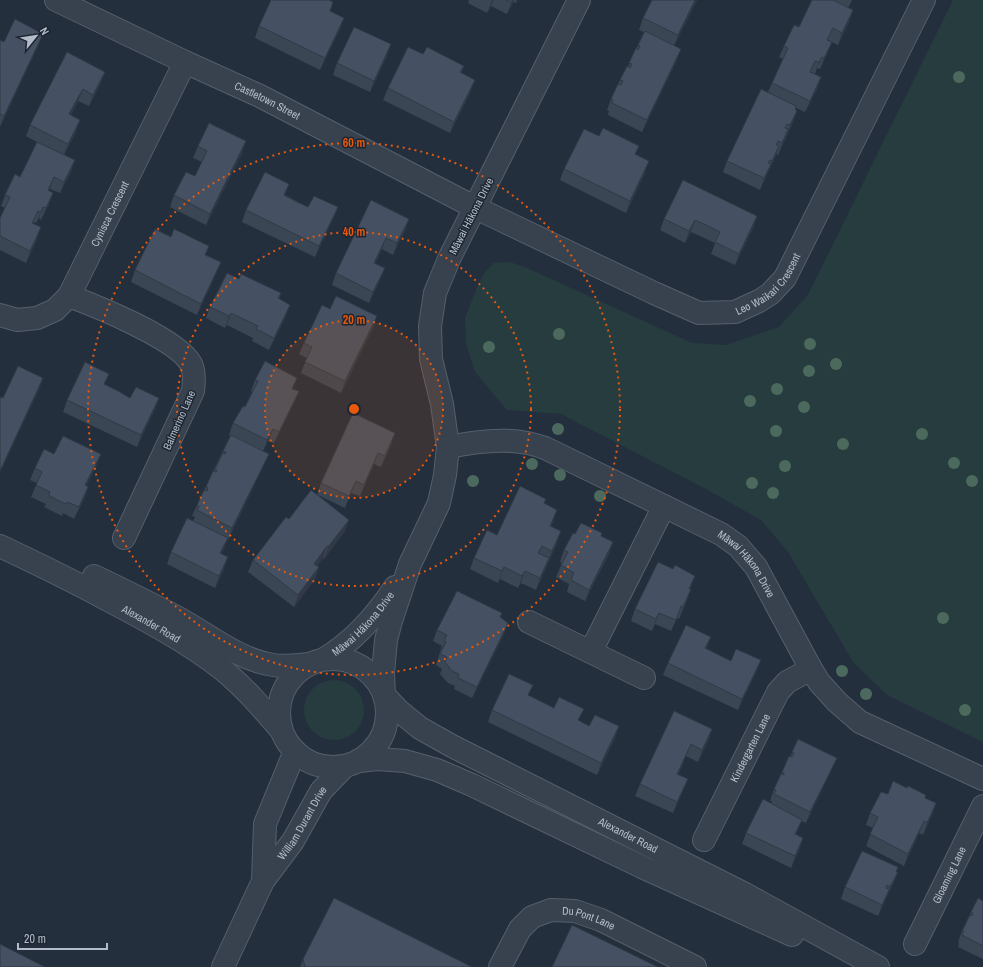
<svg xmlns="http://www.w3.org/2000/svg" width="983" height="967" font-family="'Archivo Narrow',sans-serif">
	<rect width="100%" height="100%" fill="#242f3e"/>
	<path fill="#263c3f" d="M953,0H983V742L887,695L853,662L788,552L761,520L704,488L561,414L507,410L475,372L466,344L465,318L478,285L485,272L494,263L510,262L527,268L692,343L726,345L779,327L808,295Z
		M304 710a30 30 0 1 1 60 0a30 30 0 1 1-60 0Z"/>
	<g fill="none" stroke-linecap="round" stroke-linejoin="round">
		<defs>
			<g id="minor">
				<path id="s1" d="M56,0L185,62L260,96L476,208L654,293L699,313L735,312L759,301L770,294L785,278L924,0"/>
				<path id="s2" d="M579,0L449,259L435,293L430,326L431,359L442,404L448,447L445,475L439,503L410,564L391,621L386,640L383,673L384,695L398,710L420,728L452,746L745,894L878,967"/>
				<path d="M69,296C96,306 178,339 191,364C195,372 194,383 193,391L124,538"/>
				<path id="s3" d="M0,315L17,320L37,318L55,310L69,296L185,62"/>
				<path id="s4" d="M448,447C472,442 503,438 527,443C533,444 539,446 545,448L721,534L738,546L756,567L811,669L819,682L837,702L860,722L983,779"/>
				<path id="s5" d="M0,546C36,563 73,581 108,600C148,621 187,642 222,669C244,687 263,709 281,730"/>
				<path d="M94,576C123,590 152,604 180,619C209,635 239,660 273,665C285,667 297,665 310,664"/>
				<path d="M529,622L644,678"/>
				<path d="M591,651L664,506"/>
				<circle cx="333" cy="713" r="54"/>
				<path id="s6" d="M324,659C354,641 376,616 395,587"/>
				<path d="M359,761L378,759L405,761L437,770L472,785L642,867L792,935"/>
				<path id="s7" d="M704,840L778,692L787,682L811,669"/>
				<path d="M263,881L265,824L295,751"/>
				<path id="s8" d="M915,944L983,806"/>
				<path id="s9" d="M223,967L263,881L293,841L321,791L344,767"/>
				<path id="s10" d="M500,967L520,929L532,917L551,910L575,911L601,920L695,967"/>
			</g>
		</defs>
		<use href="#minor" stroke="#565f6c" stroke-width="24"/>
		<use href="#minor" stroke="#38414e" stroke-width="22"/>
	</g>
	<g fill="#4b6a5d">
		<circle cx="959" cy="77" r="6"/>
		<circle cx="559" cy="334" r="6"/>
		<circle cx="810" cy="344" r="6"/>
		<circle cx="489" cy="347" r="6"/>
		<circle cx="836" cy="364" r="6"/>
		<circle cx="809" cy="371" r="6"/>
		<circle cx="777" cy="389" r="6"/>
		<circle cx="750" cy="401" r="6"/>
		<circle cx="804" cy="407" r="6"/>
		<circle cx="558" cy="429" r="6"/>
		<circle cx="776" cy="431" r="6"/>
		<circle cx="922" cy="434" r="6"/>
		<circle cx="843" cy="444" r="6"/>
		<circle cx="954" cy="463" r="6"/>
		<circle cx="532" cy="464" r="6"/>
		<circle cx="785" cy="466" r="6"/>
		<circle cx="560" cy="475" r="6"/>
		<circle cx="473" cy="481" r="6"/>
		<circle cx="972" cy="481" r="6"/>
		<circle cx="752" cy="483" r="6"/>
		<circle cx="773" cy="493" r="6"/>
		<circle cx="600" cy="496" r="6"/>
		<circle cx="943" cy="618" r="6"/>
		<circle cx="842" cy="671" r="6"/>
		<circle cx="866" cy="694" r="6"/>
		<circle cx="965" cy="710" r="6"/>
	</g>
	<path fill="#3b4654" d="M469,0H517L516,3L513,2L507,14L491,6L487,13L468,3Z
		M697,0L674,45L677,60L642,132L608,115L609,111L607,110L611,99L620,80L628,66L644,32L639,30L643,18Z
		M812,0H852L848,8L853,10L849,22L838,45L828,40V41L832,42L827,54L820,69L817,68L815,74L811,72V73L821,77L817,89L805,112L796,108L793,122L778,155L776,154L760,190L723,172L727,161L768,92L772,83L783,59L779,57L784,46L799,27Z
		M333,2L330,11L344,18L340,29L320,70L255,38L259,26Z
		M43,34L38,46L0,127V40L4,42Z
		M67,52L101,83L89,106L78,101L71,115L80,120L76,132L64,155L71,172L60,193L50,189L49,191L53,193L49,204L41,220L39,218L36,223L34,222L33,224L37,239L26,263L0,250V218L5,208L1,206L5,195L20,177L37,142L26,136L30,125Z
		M423,54L464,66L461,73L471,91L450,133L383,100L388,88Z
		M387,56L370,92L333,75L337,63Z
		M198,146L242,153L206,225L170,207L174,195L195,176L202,162L193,158Z
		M636,154L645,173L626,213L560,180L564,169Z
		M289,184L285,195L308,207H338L333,219L315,257L242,222L246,210Z
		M757,216L753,228L735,265L711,254L715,243L702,237L691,232L685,243L660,230L664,219Z
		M409,219L405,230L393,255L382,249L375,264L380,280L369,303L332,285L336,273Z
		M206,255L221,262L216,274L197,315L131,282L135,270Z
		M239,279L281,293L279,299L286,316L269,350L252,341L253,338L227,325L225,328L206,318L210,307Z
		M377,316L373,328L341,393L301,373L307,358L299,354L304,343Z
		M255,380L293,389L299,391L294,403L274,443L268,441L263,451L269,454L264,465L228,540L227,539L221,554L224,569L215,588L167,564L171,552L193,521L195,517L192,516L197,505L230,436L229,435L233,423L245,407L252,392L251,391Z
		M105,385L130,398H159L155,409L137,447L63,412L67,400Z
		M395,433L391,445L381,467L374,464L360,496L351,493L345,508L318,495L349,520L345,531L324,559L323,558L317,566L319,567L315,579L294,607L248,572L253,560L289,519L317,495L321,483Z
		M54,454H101L96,466L86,486L88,487L84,499L74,519L63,513L62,516L44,507L46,504L31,497L37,483L30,480L35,468Z
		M544,504L553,522L551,526L557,543L536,590L521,583L518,588L500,579L498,583L470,569L474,558L497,535Z
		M602,533L601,536L613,542L609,554L585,601L567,592L569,584L556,577L562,563L560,562L564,550L575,534Z
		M690,589L687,601L679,619L677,618L671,631L655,624L652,631L631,621L635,609Z
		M502,613L500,618L508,623L504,634L472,698L454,689L455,686L448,683L440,674L442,669L436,665L442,646L433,641L437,630Z
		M707,649L731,661L761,660L756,672L738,710L663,675L668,663Z
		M529,696L589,726H619L615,738L597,775L488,722L492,710Z
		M674,711L712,729L708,741L698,762L686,756L678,775L683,791L673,813L635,796L640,784Z
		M792,752L837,758L832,769L806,823L801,821L796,834L803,838L799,850L791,868L742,844L746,833L771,804L772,801H770L774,789L782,772L791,756Z
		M888,794L925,798L936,803L932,815L923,835L919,833L904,866L866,846L873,828L866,825L870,813Z
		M898,867L896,872H898L893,884L886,898L878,916L841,899L845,887Z
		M983,901V959L958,947L959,943L958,942L962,931L971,912Z
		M303,959L472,967H300Z"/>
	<path fill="#303945" d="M492,0H494L491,6L487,13Z
		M513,0H514L507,14L511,3Z
		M695,0H697L674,47L678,35Z
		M853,10L849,22L838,45L842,33Z
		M344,18L340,29L320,70L325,58Z
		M43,34L38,46L0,127L4,116Z
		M832,42L827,54L820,69L824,58Z
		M391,44L387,56L370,92L374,81Z
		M681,49L677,60L642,132L647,120Z
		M822,57L817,68L815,74L819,62Z
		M105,72L101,83L89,106L93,95Z
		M821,77L817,89L805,112L810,101Z
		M475,80L471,91L450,133L454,122Z
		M83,89L78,101L65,126L69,114Z
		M797,111L793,122L786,137L790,125Z
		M80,120L76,132L63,156L68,144Z
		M788,129L784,141L778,155L782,143Z
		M246,141L242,153L206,225L210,214Z
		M779,146L775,158L768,172L772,161Z
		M75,160L71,172L60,193L64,182Z
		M649,161L645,173L626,213L630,201Z
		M771,164L766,176L760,190L764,178Z
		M54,177L50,189L43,202L48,190Z
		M289,184L285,196L284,195Z
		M53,193L49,204L41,220L46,208Z
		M43,207L39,218L36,223L41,212Z
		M338,207L333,219L315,257L319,246Z
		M757,216L753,228L735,265L739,254Z
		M409,219L405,230L393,255L397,243Z
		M695,220L691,232L685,243L689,231Z
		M41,227L37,239L26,263L30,251Z
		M386,238L382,249L370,275L374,263Z
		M221,262L216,274L197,315L201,304Z
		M385,268L380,280L369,303L373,292Z
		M290,305L286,316L269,350L274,338Z
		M231,313L227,325L225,328L229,316Z
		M377,316L373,328L341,393L345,381Z
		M43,378L39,390L0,473V471Z
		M299,391L294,403L274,443L279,432Z
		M159,398L155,409L137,447L141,435Z
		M273,429L268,441L263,452L267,440Z
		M395,433L391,445L381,467L385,456Z
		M378,453L374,464L360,496L364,485Z
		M101,454L96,466L81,497L85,485Z
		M269,454L264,465L228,540L232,528Z
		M356,481L351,493L345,508L349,496Z
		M88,487L84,499L74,519L79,507Z
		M557,510L553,522L546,537L550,526Z
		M349,520L345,531L324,559L328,547Z
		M561,531L557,543L536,590L540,578Z
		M228,538L224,549L216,565L220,553Z
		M613,542L609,554L585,601L589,590Z
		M327,546L323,558L310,575L314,564Z
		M228,557L224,569L215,588L219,576Z
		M319,567L315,579L294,607L298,595Z
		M504,567L500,579L498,583L502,571Z
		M525,571L521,583L518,588L522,576Z
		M695,576L691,587L685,600L689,589Z
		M691,589L687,601L679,619L683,607Z
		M659,613L655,624L652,631L656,619Z
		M508,623L504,634L472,698L477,687Z
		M711,637L707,649L705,648Z
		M761,660L756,672L738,710L742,699Z
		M619,726L615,738L597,775L601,763Z
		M712,729L708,741L698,762L702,750Z
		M691,744L686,756L672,786L677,774Z
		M837,758L832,769L806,823L810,812Z
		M688,779L683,791L673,813L677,802Z
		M936,803L932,815L923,835L927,823Z
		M802,820L798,831L791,845L795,834Z
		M924,821L919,833L904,866L908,854Z
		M803,838L799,850L791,868L795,856Z
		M898,872L893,884L886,899L890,887Z
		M889,890L885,901L878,916L882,905Z"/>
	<path fill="#455162" stroke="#303945" d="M271,0H329L333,2L330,11L344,18L325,58L259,26Z
		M506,0H513L511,3Z
		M652,0H695L678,35L643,18Z
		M812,0H833L853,10L842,33L833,28L827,40L832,42L824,58L822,57L819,62L815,61L810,72L821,77L810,101L772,83L788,48L784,46L794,25L799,27Z
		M15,19L43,34L4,116L0,114V40L4,42Z
		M354,27L391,44L374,81L337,63Z
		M645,31L681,49L647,120L612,103L613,100L611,99L618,84L621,85L623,81L620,80L627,66L630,68L632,64L629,63L636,48L638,50L640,46L638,45Z
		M408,47L423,54L427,47L464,66L460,72L475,80L454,122L388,88Z
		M67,52L105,72L93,95L83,89L76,101L69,114L80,120L68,144L30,125Z
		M761,89L796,106L795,109L797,111L790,125L787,124L785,128L788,129L782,143L778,141L776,145L779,146L772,161L770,160L768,163L771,164L764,178L727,161Z
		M209,123L246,141L210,214L174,195L186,172L195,176L207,151L198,146Z
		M603,128L639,146L635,154L649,161L630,201L564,169L584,129L599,136Z
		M37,142L75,160L64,182L54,177L48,190L53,193L46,208L43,207L41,212L38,211L32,223L41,227L30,251L0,236V218L10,197L5,195L15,174L20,177Z
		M265,172L289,184L284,195L295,201L308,207L314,196L338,207L319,246L246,210Z
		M683,180L757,216L739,254L715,242L720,232L706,225L695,220L689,231L664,219Z
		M371,200L409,219L397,243L386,238L374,263L385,268L373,292L336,273Z
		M155,229L171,237L174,229L209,246L205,255L221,262L201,304L135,270Z
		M227,273L239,279L241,274L281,293L278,298L290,305L274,338L256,329L258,326L231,313L229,316L210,307Z
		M336,296L377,316L345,381L305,362L312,347L304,343L322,305L330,309Z
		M265,361L297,378L292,389L299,391L279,432L273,429L267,440L233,423L243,406L245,407L258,381L255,380Z
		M85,362L109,374L104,384L118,391L130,398L136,387L159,398L141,435L67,400Z
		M18,366L43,378L1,469H0V397L3,398Z
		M353,413L395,433L385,456L378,453L364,485L356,481L349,496L321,483Z
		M231,435L269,454L232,528L197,510L199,506L197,505L204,490L207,491L208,488L206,487L213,471L216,472L217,470L215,469L223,453L225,454L226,452L223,451Z
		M63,436L101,454L85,485L88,487L79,507L68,502L66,504L49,496L50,492L36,485L42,472L35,468L44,449L54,454Z
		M520,486L546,499L544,503L557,510L550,526L561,531L552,551L542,546L538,553L549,558L540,578L525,571L522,576L504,567L502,571L474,558L487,530L497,535Z
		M311,490L349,520L328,547L327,546L314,564L319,567L298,595L253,560L286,517L289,519Z
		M187,518L228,538L220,553L228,557L219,576L171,552Z
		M581,523L602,533L601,536L613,542L589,590L571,580L574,573L561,565L568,552L564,550L573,533L575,534Z
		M658,562L673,569L675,565L695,576L689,589H691L683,607L681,606L676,620L659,613L656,619L635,609Z
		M457,591L502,613L500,617L508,623L477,687L458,678L459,674L452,671L445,662L447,657L440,654L446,642L444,641L447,635L437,630Z
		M686,625L711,637L705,648L731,661L736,649L761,660L742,699L668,663Z
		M509,674L533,685L528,695L554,708L559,697L584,709L578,720L589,726L595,715L619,726L601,763L492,710Z
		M674,711L712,729L702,750L691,744L677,774L688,779L677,802L640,784Z
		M798,739L837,758L810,812L774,794L776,790L774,789L781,774L784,775V773L782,772L789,756L792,757L794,753L792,752Z
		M893,781L907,788L908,786L926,795L925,798L936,803L927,823L924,821L908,854L870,834L878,817L870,813L881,792L888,794Z
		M763,799L802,820L795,834L803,838L795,856L746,833Z
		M862,851L898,867L896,872H898L890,887L887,885L886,888L889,890L882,905L845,887Z
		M334,898L472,967H305L303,959Z
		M978,898L983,901V946L962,935L964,931H962L970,915L972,916L973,913L971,912Z
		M572,925L658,967H552Z
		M0,944L45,967H0Z"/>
	<circle cx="354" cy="409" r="89" fill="#e8590c" fill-opacity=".12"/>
	<g fill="none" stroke="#e8590c" stroke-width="2" stroke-dasharray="2 4">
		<circle cx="354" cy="409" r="89"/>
		<circle cx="354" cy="409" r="177"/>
		<circle cx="354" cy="409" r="266"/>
	</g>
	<g text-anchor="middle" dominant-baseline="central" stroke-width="3" stroke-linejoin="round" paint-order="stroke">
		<g font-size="11" fill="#b4bcc9" stroke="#1d2633">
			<text stroke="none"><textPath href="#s1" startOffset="234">Castletown Street</textPath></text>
			<text stroke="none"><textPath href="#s3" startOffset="169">Cynisca Crescent</textPath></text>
			<text transform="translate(471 216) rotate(-63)">Māwai Hākona Drive</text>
			<text stroke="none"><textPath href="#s1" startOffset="796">Leo Waikari Crescent</textPath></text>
			<text transform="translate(179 420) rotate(-66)">Balmerino Lane</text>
			<text stroke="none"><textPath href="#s4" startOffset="334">Māwai Hākona Drive</textPath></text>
			<text stroke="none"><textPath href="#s6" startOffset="53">Māwai Hākona Drive</textPath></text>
			<text stroke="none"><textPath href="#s5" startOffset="170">Alexander Road</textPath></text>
			<text stroke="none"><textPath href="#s7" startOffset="103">Kindergarten Lane</textPath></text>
			<text stroke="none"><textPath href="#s9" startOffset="165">William Durant Drive</textPath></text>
			<text stroke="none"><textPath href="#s2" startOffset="1025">Alexander Road</textPath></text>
			<text stroke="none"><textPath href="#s8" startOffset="77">Gloaming Lane</textPath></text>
			<text stroke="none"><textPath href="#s10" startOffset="119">Du Pont Lane</textPath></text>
		</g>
	</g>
	<circle cx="354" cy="409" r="6" fill="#e8590c" stroke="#1d2633" stroke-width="2"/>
	<g font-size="12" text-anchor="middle" font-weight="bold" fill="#e8590c" stroke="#1d2633" stroke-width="3" stroke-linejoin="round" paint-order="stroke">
		<text x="354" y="147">60 m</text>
		<text x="354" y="236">40 m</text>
		<text x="354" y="324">20 m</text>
	</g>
	<g transform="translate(36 36) rotate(60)" stroke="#1d2633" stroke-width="3" paint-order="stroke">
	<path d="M0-3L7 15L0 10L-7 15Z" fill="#b4bcc9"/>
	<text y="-6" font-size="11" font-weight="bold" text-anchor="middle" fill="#b4bcc9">N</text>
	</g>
	<path d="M18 943v6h89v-6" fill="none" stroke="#b4bcc9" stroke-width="2"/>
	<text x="24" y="943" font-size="12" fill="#b4bcc9" stroke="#1d2633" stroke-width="3" paint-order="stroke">20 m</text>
</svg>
